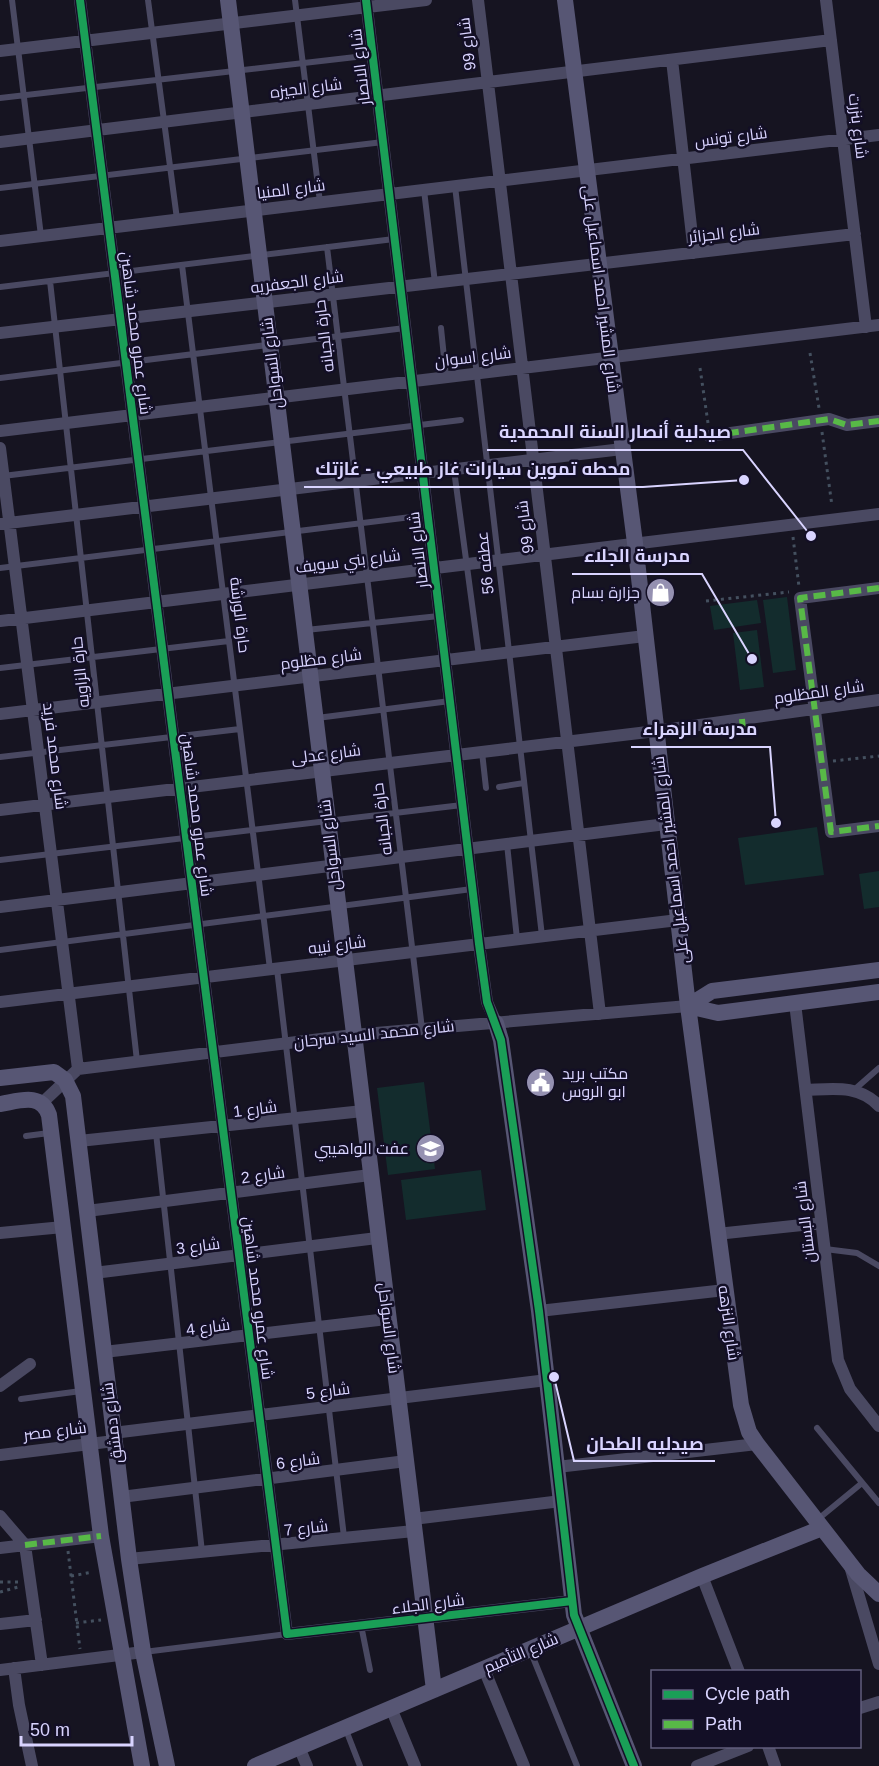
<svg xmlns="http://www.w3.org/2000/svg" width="879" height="1766" font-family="Helvetica,Cairo,sans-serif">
	<rect width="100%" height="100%" fill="#161421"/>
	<path fill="#132c2d" d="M787,597L796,670L773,673L763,600Z
		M757,600L761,623L714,630L710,606Z
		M757,630L764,687L740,690L733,633Z
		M817,827L824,875L745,885L738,838Z
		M879,871V907L864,909L859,874Z
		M424,1082L435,1169L388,1175L377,1088Z
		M481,1170L486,1210L406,1220L401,1180Z"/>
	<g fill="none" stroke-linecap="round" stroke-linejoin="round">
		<path stroke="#44505f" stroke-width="3" stroke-dasharray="3 4.5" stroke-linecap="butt" d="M810,353L819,408
			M700,368L708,423
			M822,432L832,506
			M793,537L799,587
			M706,601L789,592
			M833,761L879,756
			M68,1551L80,1649
			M71,1576L93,1572
			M0,1582H19
			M0,1592L18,1587
			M76,1623L101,1620"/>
		<path stroke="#4a4962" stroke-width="6" d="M12,0L41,236
			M148,0L177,219
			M295,0L320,202
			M0,98L373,55
			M455,186L542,936
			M0,188L383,142
			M424,190L435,283
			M327,247L422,1029
			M182,265L270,969
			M50,281L137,1061
			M0,287L394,239
			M441,328L446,377
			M0,378L405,328
			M454,470L479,656
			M3,476L461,420
			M0,568L427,515
			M306,630L439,616
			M0,668L229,641
			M317,718L450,701
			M482,752L486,788
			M0,757L240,729
			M499,787L524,783
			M507,844L517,939
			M0,860L462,805
			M0,950L472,889
			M277,969L344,1537
			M854,1090L879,1068
			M156,1133L202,1552
			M26,1136L49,1133
			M825,1249L857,1253L879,1266
			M21,1399L81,1391
			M817,1428L879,1503
			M817,1520L862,1483
			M361,1625L370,1670
			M530,1650L577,1766
			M144,1652L287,1634
			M346,1730L360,1766"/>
		<path stroke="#4a4962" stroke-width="12" d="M80,0L287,1634L572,1601
			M366,0L479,944L487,1002L496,1023
			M478,0L600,1014
			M826,0L866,327
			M0,51L426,0
			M672,60L694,253
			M0,142L831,40
			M0,241L879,135
			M0,333L855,234
			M0,431L879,325
			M709,436L829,419L847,425L879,421
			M0,448L78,1069
			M0,524L622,449
			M879,588L800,598L831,832L879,826
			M0,621L879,514
			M0,714L645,636
			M0,810L656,731L879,700
			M0,907L666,824
			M0,1002L678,920
			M795,1003L838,1360L850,1389L879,1426
			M806,1090C832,1089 859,1084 879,1106
			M42,1103L78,1069L353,1035L688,1006
			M79,1141L363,1111
			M87,1211L370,1175
			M0,1233L63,1227
			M717,1234L821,1223
			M94,1273L377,1238
			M539,1311L725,1290
			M104,1352L387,1319
			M0,1386L30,1364
			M113,1433L547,1380
			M0,1455L114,1441
			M557,1467L757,1444
			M121,1497L406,1461
			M0,1516L25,1545L42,1665
			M413,1519L561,1501
			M0,1548L101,1536
			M129,1559L414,1531
			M850,1566L879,1664
			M702,1576L739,1672
			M0,1624L36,1620
			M14,1668L19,1705L32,1766
			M484,1669L524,1766
			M0,1670L143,1652
			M391,1708L415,1766
			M860,1708L879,1702
			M768,1746L775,1766
			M299,1747L307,1766
			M697,1766L748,1746"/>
		<path stroke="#575674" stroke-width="16" d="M228,0L434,1690
			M565,0L635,543L688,1006L741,1405L749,1432L757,1444L858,1574L879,1594
			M688,1006L712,991L879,970
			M688,1006L718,1013L879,992
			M496,1023L501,1040L539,1311L574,1615L634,1766
			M0,1078L54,1072L65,1080L73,1096L129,1559L143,1652L167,1766
			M0,1104C19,1101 41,1092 49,1115L101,1536L142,1766
			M255,1766L702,1576L822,1528"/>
		<path stroke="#58b947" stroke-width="6" stroke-dasharray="12 6" stroke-linecap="butt" d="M709,436L829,419L847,425L879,421
			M879,588L800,598L831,832L879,826
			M742,719L743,729
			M25,1545L101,1536"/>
		<defs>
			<path id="cycleway" d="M80,0L287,1634L572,1601
				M366,0L479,944L487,1002L501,1040L539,1311L574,1615L634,1766"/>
		</defs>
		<use href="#cycleway" stroke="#130f26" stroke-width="11"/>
		<use href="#cycleway" stroke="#1a9f57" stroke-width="8"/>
	</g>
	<defs>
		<symbol id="shop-disc" viewBox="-11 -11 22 22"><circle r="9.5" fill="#9591b1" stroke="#130f26"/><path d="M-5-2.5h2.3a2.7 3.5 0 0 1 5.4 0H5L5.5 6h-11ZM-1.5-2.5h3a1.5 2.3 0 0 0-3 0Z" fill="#fff"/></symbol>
		<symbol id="civic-disc" viewBox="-11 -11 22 22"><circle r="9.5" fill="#9591b1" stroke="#130f26"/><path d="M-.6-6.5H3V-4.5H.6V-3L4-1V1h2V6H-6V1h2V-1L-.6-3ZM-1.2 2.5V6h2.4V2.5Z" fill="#fff"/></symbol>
		<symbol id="school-disc" viewBox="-11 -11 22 22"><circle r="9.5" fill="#9591b1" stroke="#130f26"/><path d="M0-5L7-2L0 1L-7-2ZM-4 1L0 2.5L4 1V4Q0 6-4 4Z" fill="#fff"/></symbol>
	</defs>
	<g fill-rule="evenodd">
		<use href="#shop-disc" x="644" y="576" width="33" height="33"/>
		<use href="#civic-disc" x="524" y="1066" width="33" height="33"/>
		<use href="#school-disc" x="414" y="1132" width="33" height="33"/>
	</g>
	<g text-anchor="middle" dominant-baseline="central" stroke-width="5" stroke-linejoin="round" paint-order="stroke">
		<g font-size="16" fill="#d9d4ff" stroke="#130f26">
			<text transform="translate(467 44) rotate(-97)">شارع 99</text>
			<text transform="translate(360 67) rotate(-97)">شارع الانصار</text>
			<text transform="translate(306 88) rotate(-7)">شارع الجيزه</text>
			<text transform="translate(858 126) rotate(83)">شارع بنزرت</text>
			<text transform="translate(731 137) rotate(-7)">شارع تونس</text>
			<text transform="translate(291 189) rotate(-7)">شارع المنيا</text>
			<text transform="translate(724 233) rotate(-7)">شارع الجزائر</text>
			<text transform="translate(297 282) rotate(-7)">شارع الجعفريه</text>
			<text transform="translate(601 289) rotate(83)">شارع المشير احمد اسماعيل على</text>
			<text transform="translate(136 333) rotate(83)">شارع عمرو محمد شاهين</text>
			<text transform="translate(324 336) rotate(-97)">حارة الجبانه</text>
			<text transform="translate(473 357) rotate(-7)">شارع اسوان</text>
			<text transform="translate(272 363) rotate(-97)">شارع السواحل</text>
			<text transform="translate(525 527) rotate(-97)">شارع 99</text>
			<text transform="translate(418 550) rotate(-97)">شارع الانصار</text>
			<text transform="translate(348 561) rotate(-7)">شارع بني سويف</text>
			<text transform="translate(485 563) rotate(-96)">عطفه 56</text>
			<text transform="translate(240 615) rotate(83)">حارة الورشة</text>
			<text transform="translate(321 659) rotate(-7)">شارع مظلوم</text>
			<text transform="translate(80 672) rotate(-96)">حارة الزاويه</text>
			<text transform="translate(819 692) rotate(-8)">شارع المظلوم</text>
			<text transform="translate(326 754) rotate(-7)">شارع عدلى</text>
			<text transform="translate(55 756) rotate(83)">شارع محمد فريد</text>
			<text transform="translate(197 815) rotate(83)">شارع عمرو محمد شاهين</text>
			<text transform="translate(382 819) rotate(-97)">حارة الجبانه</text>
			<text transform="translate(330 845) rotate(-97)">شارع السواحل</text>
			<text transform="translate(671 860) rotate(-97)">شارع المشير احمد اسماعيل على</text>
			<text transform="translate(337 945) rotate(-7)">شارع نبيه</text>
			<text transform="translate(374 1034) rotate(-6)">شارع محمد السيد سرحان</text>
			<text transform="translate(255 1109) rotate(-7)">شارع 1</text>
			<text transform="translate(263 1175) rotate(-8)">شارع 2</text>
			<text transform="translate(805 1222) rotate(-97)">شارع البستان</text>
			<text transform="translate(198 1246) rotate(-7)">شارع 3</text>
			<text transform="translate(258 1298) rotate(83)">شارع عمرو محمد شاهين</text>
			<text transform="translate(729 1323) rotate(82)">شارع النزهه</text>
			<text transform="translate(208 1327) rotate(-7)">شارع 4</text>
			<text transform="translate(389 1328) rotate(83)">شارع السواحل</text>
			<text transform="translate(328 1391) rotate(-7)">شارع 5</text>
			<text transform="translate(112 1423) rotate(-97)">شارع دمشق</text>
			<text transform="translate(55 1431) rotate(-7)">شارع مصر</text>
			<text transform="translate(298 1461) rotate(-7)">شارع 6</text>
			<text transform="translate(306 1528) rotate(-6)">شارع 7</text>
			<text transform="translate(428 1604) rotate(-7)">شارع الجلاء</text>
			<text transform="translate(521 1653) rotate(-23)">شارع التأميم</text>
		</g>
		<g font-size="16" fill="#d9d4ff" stroke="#130f26" text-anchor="end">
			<text x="640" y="592">جزارة بسام</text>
			<text x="562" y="1073" text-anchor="start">مكتب بريد<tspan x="562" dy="18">ابو الروس</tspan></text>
			<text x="409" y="1148">عفت الواهيبي</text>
		</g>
	</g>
	<path fill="none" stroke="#d9d4ff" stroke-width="2" d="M811 536L743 450H487M744 480L643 487H304M752 659L702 574H572M776 823L770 747H631M554 1377L574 1461H715"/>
	<g fill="#d9d4ff" stroke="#130f26" stroke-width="2">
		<circle cx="811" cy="536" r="6"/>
		<circle cx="744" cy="480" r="6"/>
		<circle cx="752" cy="659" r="6"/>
		<circle cx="776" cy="823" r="6"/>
		<circle cx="554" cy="1377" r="6"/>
	</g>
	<g font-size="18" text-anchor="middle" font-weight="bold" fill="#d9d4ff" stroke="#130f26" stroke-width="5" stroke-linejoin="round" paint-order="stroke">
		<text x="615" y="438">صيدلية أنصار السنة المحمدية</text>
		<text x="473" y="475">محطه تموين سيارات غاز طبيعي - غازتك</text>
		<text x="637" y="562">مدرسة الجلاء</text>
		<text x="700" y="735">مدرسة الزهراء</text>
		<text x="645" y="1450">صيدليه الطحان</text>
	</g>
	<rect x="651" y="1670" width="210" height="78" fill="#130f26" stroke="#625e7d" stroke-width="1.5"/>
	<rect x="663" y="1690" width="30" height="9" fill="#1a9f57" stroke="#625e7d" stroke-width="1.5"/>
	<text x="705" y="1700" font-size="18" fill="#d9d4ff">Cycle path</text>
	<rect x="663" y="1720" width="30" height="9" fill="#58b947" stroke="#625e7d" stroke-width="1.5"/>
	<text x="705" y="1730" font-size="18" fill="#d9d4ff">Path</text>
	<path d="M21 1736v9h111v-9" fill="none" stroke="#d9d4ff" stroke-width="3"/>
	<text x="30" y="1736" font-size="18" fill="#d9d4ff" stroke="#130f26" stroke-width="4.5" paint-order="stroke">50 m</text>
</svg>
